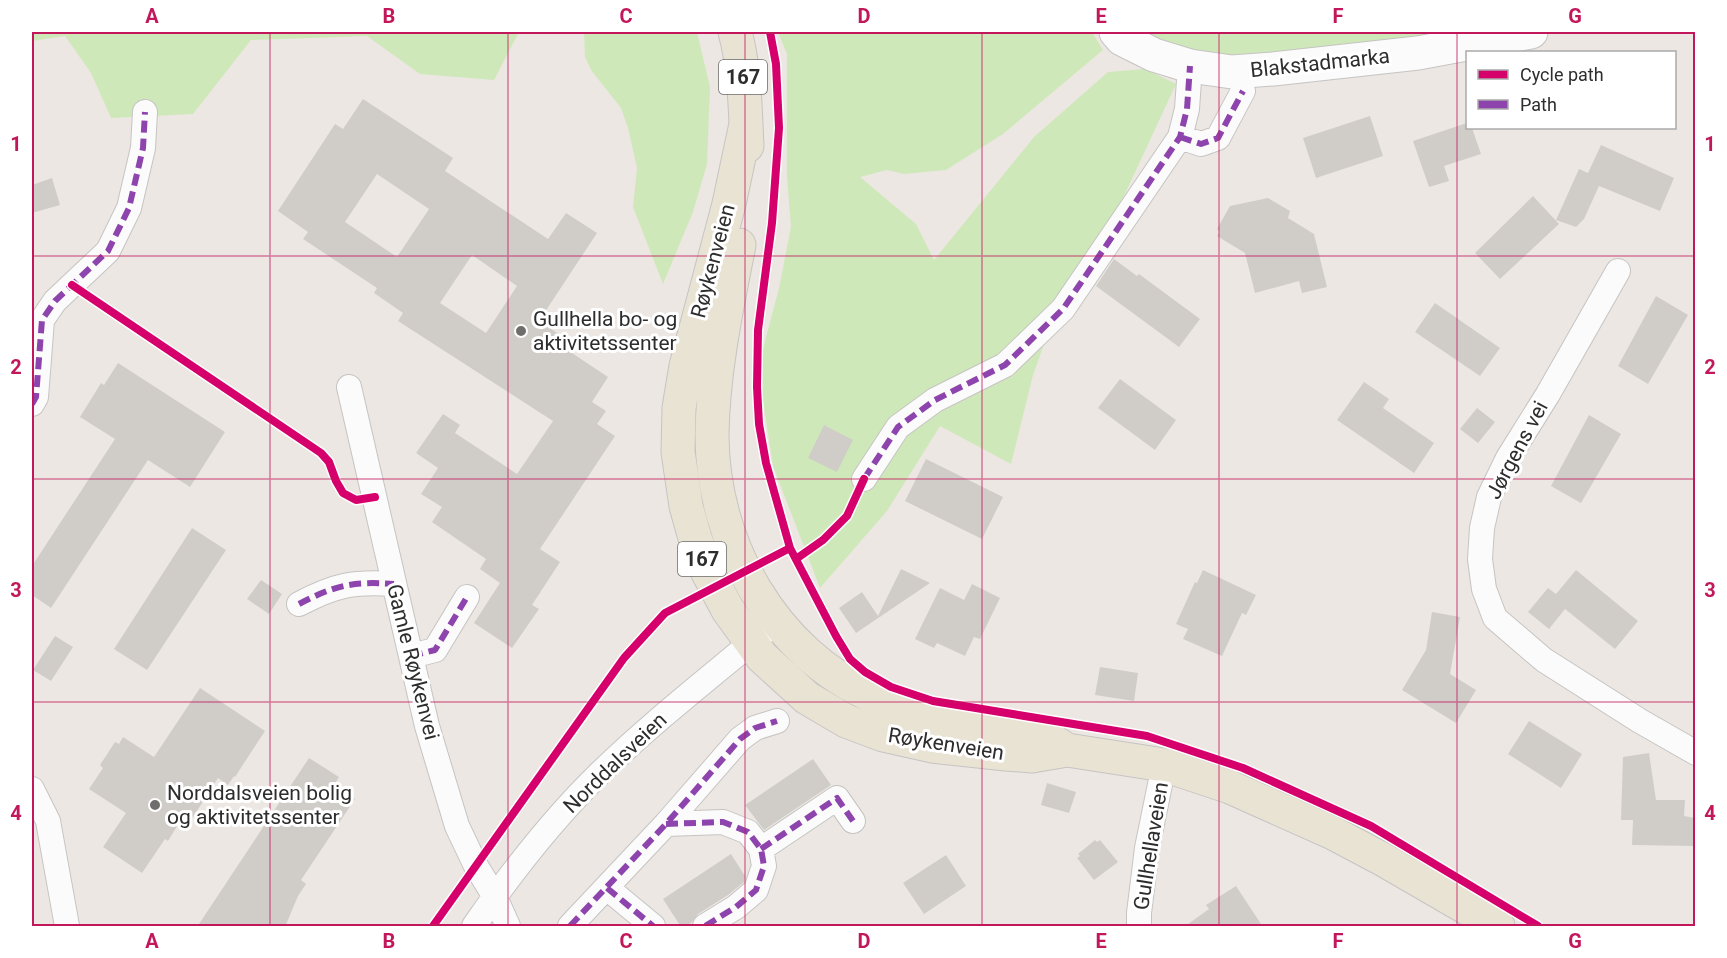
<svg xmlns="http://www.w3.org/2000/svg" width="1727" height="958" font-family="Roboto,sans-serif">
	<rect width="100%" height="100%" fill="#ece7e2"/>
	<path fill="#cfe8b9" d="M32,32H519L494,80L420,74L367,36L251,40L193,114L111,118L91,73L65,36L32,41Z
		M584,32H697L710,87L707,164L693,212L663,284L633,207L637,168L628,128L621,108L591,70L585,57Z
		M778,32H1092L1103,50L1003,134L946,170L904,174L887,170L860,177L916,224L934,260L1034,137L1108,72L1145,69L1176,84L1111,224L1065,286L1033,375L1011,464L940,426L887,511L820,588L773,466L758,368L779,288L791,227L787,177V54Z
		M1114,32H1522L1259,74Z"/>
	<path fill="#d0cdc9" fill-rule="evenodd" d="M363,99L453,158L445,171L548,239L566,213L597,233L539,321L568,340L563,347L608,377L592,402L606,411L597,424L615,436L540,549L560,562L532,605L539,609L512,648L474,623L500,583L480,569L486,559L432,522L442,507L421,494L438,468L416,453L443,414L460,425L455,433L517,474L553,421L398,321L403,313L374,293L377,288L303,239L308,232L278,211L335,124L343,129ZM377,174L429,209L397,257L345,222ZM472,255L517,286L486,333L440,303Z
		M1370,116L1383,156L1316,178L1303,138Z
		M1467,123V128H1472L1481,154L1444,166L1449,181L1429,187L1413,141Z
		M1601,145L1674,178L1660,211L1599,186L1584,219L1576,227L1556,220L1579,169L1588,173Z
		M52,178L60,205L32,213V185Z
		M1533,196L1559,224L1500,279L1475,253Z
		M1268,198L1290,211L1288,218L1314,234L1327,287L1302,293L1299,281L1255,293L1245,253L1217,236L1220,232L1217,229L1230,206Z
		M1114,259L1137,276L1139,274L1200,319L1179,347L1096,286Z
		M1656,296L1688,315L1648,384L1618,366Z
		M1435,303L1500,348L1480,376L1415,332Z
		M118,363L225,432L190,487L148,460L51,608L32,595V566L115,439L80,417L101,383L104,385Z
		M1120,379L1176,420L1155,450L1098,408Z
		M1364,382L1389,399L1383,408L1434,443L1414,473L1337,420Z
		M1477,408L1495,422L1478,443L1460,429Z
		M1589,415L1621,434L1581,503L1551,486Z
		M824,425L853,440L837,472L808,458Z
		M926,459L1003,497L982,539L905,501Z
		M192,528L226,550L147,670L114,649Z
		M901,569L930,583L856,633L839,608L862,592L878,616Z
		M1203,570L1256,595L1246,615L1242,613L1222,656L1183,639L1188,629L1176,624L1195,582L1197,583Z
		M1576,570L1638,621L1615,649L1565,609L1549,629L1528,612L1548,588L1556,594Z
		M261,580L282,594L269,614L247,599Z
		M972,584L1000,598L980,639L974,637L965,656L937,643L934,648L915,639L940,588L964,600Z
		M1432,612L1460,617L1450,674L1476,690L1456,723L1402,690L1426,650Z
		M55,636L73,647L51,681L33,670Z
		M1100,667L1138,673L1134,701L1095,695Z
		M200,688L265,731L235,777L234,776L228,785L218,778L186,828L179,823L168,841L165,839L142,873L103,847L126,813L89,789L103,768L100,765L115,742L119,744L123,737L154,757Z
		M1529,721L1582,754L1561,788L1508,754Z
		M1649,753L1656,800H1685L1684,816L1695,818V846L1632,845L1633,820H1621L1623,757Z
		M309,758L339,777L334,785L355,799L301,880L306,884L298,896L285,927H197Z
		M813,759L831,785L764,830L745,805Z
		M1047,783L1076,792L1069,813L1041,805Z
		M1095,840L1097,842L1100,840L1118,862L1094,880L1077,858L1080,856L1078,854Z
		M731,854L745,876L744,882L728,895L698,914L692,922L685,927H681L663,899Z
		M946,855L966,886L924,914L903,883Z
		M1236,886L1263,927H1184L1209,909L1206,905Z"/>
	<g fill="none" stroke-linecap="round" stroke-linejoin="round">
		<defs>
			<path id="minor" d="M1180,137L1201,144L1218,138L1243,91
				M1618,271L1548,394L1508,458L1489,497L1482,528L1480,559L1484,589L1495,618L1544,660L1640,721L1696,753
				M349,387L427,726L457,826L476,866L495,897L508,926
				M32,404L36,397L42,320L55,301L108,251L129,208L143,148L145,112
				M864,479L898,427L935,400L1005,365L1063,309L1180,137L1187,109L1190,66
				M299,604C335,585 354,581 394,584
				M411,656L435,650L467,597
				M32,789L48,821L67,926
				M666,824L723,822L748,832L761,849L764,866L756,890L736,907L705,926
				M761,849L837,798L853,821
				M607,888L653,926
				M474,926C511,873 552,820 598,775C650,724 708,679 764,632
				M570,926L666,824L740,739L755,728L777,721
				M1139,926V913L1147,848L1164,765"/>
			<path id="secondary" d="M1116,32L1122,39L1154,55L1190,66L1232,72L1273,69L1418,53L1531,32"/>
			<path id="primary" d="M735,32C745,69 745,107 747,146
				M746,124L729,204L686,366L679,408L678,452L686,506L695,538L708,573L728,610L762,657L807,698L846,721L883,735L932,746L1006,754L1032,756L1067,750L1164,765L1230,787L1333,833L1384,860L1498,926
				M739,245C727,306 713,371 712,434C712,543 773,653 875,697C910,712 953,720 990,727C1005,730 1024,729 1039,734C1049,737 1058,745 1067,750"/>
		</defs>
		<use href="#minor" stroke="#c5c4c3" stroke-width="26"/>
		<use href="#secondary" stroke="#c5c4c3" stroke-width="35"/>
		<use href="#primary" stroke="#c6c4c3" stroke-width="35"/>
		<use href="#minor" stroke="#fcfbfb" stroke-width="24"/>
		<use href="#secondary" stroke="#fcfbfb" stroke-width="33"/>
		<use href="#primary" stroke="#e9e3d4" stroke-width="33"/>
		<path stroke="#8e44ad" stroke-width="6" stroke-dasharray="12 6" stroke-linecap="butt" d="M1180,137L1201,144L1218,138L1243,91
			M32,404L36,397L42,320L55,301L108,251L129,208L143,148L145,112
			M864,479L898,427L935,400L1005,365L1063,309L1180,137L1187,109L1190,66
			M299,604C335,585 354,581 394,584
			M411,656L435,650L467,597
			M666,824L723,822L748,832L761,849L764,866L756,890L736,907L705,926
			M761,849L837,798L853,821
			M607,888L653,926
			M570,926L666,824L740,739L755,728L777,721"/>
		<defs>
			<path id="cycleway" d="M770,32L776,64L779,128L772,223L758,330L757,387L759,424L766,463L790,548L836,636L850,659L865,672L891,687L933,701L1147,736L1243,768L1371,826L1538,926
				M72,285L321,453L329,462L336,481L343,493L356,500L375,497
				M796,559L823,540L847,516L864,479
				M433,926L624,658L665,613L790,548"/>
		</defs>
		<use href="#cycleway" stroke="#fff" stroke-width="11"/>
		<use href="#cycleway" stroke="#d6006c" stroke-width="8"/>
	</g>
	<path fill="none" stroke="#c2185b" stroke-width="1.5" stroke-opacity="0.55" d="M270,32V926M508,32V926M745,32V926M982,32V926M1219,32V926M1457,32V926M32,256H1696M32,479H1696M32,702H1696"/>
	<g fill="#706e6c" stroke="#fff" stroke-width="2">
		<circle cx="521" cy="331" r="6"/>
		<circle cx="155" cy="805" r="6"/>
	</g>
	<g text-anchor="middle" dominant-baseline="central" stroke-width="6" stroke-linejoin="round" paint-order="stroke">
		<g fill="#fff" stroke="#6c6c6c" stroke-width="1.5">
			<rect x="719" y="60" width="48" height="34" rx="4.5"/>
			<rect x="678" y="542" width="48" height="34" rx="4.5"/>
		</g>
		<g font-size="20" font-weight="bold" fill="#2d2d2d">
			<text x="743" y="77">167</text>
			<text x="702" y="559">167</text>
		</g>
		<g font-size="21" fill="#2d2d2d" stroke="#fff">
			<text transform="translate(1320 63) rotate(-6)">Blakstadmarka</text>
			<text transform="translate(713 261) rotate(-75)">Røykenveien</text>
			<text transform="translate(1517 450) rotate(-62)">Jørgens vei</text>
			<text transform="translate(413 662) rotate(76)">Gamle Røykenvei</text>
			<text transform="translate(946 744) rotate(9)">Røykenveien</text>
			<text transform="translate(615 763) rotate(-44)">Norddalsveien</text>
			<text transform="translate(1151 846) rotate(-81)">Gullhellaveien</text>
		</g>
		<g font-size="21" fill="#2d2d2d" stroke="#fff" text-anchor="start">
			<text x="533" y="319">Gullhella bo- og<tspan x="533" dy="24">aktivitetssenter</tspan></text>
			<text x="167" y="793">Norddalsveien bolig<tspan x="167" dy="24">og aktivitetssenter</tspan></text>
		</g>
	</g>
	<rect width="1727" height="958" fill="none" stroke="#ffffff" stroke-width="66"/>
	<rect x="1466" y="51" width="210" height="78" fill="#ffffff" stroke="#ababab" stroke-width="1.5"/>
	<rect x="1478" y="70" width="30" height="9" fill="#d6006c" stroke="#ababab" stroke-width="1.5"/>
	<text x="1520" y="81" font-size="18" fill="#2d2d2d">Cycle path</text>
	<rect x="1478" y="100" width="30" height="9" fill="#8e44ad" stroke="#ababab" stroke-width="1.5"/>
	<text x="1520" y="111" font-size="18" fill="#2d2d2d">Path</text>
	<rect x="33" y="33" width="1661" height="892" fill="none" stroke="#c2185b" stroke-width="2"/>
	<g font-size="20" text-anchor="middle" font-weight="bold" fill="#c2185b">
		<text x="152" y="23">A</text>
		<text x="389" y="23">B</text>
		<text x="626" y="23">C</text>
		<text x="864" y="23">D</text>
		<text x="1101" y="23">E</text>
		<text x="1338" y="23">F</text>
		<text x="1575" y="23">G</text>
		<text x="16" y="151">1</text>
		<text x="1710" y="151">1</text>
		<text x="16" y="374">2</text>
		<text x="1710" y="374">2</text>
		<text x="16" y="597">3</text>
		<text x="1710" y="597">3</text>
		<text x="16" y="820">4</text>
		<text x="1710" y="820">4</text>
		<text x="152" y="948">A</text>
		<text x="389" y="948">B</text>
		<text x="626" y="948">C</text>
		<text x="864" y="948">D</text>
		<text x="1101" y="948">E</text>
		<text x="1338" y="948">F</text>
		<text x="1575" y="948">G</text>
	</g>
</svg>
